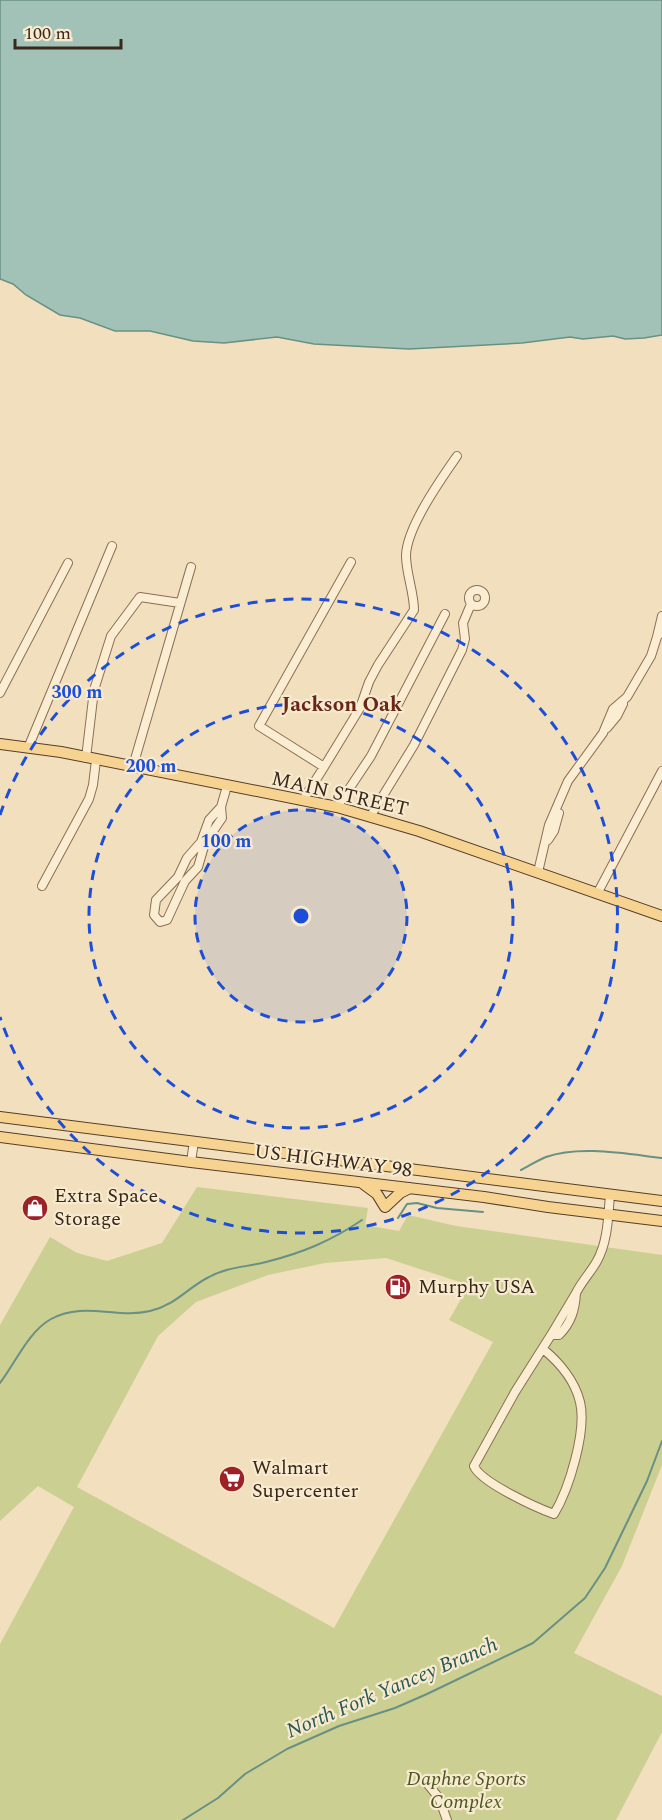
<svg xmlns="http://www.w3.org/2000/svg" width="662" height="1820" font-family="Spectral,serif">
	<rect width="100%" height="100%" fill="#f1dfbe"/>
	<path fill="#cbcf91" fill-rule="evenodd" d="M197,1187L368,1208L365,1225L399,1231L408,1215L456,1226L662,1255V1465L622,1566L574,1653L662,1696V1732L616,1820H0V1644L74,1507L38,1486L0,1521V1325L50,1237L77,1253L107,1261L162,1243ZM386,1258L469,1285L449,1320L493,1342L334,1628L77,1487L158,1336L196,1302L268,1275L325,1263Z"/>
	<path fill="#a2c2b7" stroke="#689084" stroke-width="1.5" d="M0,0H662V335L644,338L625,339L613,336L583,339L570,337L522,343L409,349L314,344L277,337L224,343L193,341L150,331H115L80,318L60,315L26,295L13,284L0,279Z"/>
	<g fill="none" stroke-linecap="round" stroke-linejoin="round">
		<path stroke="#689084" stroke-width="2" d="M521,1170C529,1166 538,1160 546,1157C580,1145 627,1154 662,1158
			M398,1218L407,1204L417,1203L437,1208L483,1212
			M0,1383C16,1362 28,1332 51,1319C84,1301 117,1319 150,1311C176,1305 187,1288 209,1277C227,1267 247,1267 266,1262C302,1253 331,1241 362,1220
			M183,1820L218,1798L245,1774L287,1749L339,1726L395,1708L427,1694L533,1643L585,1598L605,1568L647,1481L662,1441"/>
		<defs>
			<path id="minor" d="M469 598a8 8 0 1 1 16 0a8 8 0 1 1-16 0Z
				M662,616L657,637L662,630
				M0,693L68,563
				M607,728L617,716L623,704
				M28,748L112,546
				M86,758L94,690L111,636L140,597L180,603
				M133,766L191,567
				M324,767L360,708L369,682L378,665L414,610C414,592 406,574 406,555C407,527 441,479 457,456
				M303,800L324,767L259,726L351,562
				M221,807L209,820L201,842L187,858L178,877L156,900L154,915L160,922L167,920L185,881L198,867L205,843L222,818L221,807L227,786
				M337,807L371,756L445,614
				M370,817L414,745L462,650L465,639L463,623L471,604
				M548,840L554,831L559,813
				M538,872L549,825L568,781L603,733L613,709L627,697L651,656L657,637
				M42,886L89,799L93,785L96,760
				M597,894L662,771
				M191,1162L194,1141
				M576,1293C582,1281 591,1272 597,1261C608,1241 608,1217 610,1195
				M576,1293C575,1310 571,1323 559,1335H551Z
				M543,1349C559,1362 575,1381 580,1402C587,1431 569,1489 554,1514C537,1508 480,1482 474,1466L515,1392L551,1335
				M426,1782L439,1798L447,1820"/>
			<path id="major" d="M0,744L61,752L337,807L419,831L662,916
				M0,1117L662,1201
				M0,1137L191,1162L484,1197L548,1207L662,1221
				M362,1183L377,1194L385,1207L400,1193L410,1188"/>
		</defs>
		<use href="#minor" stroke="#8a6f56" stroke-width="10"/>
		<use href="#major" stroke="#573d2a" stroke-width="12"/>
		<use href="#minor" stroke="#fbedd2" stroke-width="8"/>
		<use href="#major" stroke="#f7d392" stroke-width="10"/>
	</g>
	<circle cx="301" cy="916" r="106" fill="#1d4ed8" fill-opacity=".12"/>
	<g fill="none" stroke="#1d4ed8" stroke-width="3" stroke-dasharray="10 8">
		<circle cx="301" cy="916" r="106"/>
		<circle cx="301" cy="916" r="212"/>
		<path d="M0 815A317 317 0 1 1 0 1017"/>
	</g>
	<defs>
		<symbol id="shop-disc" viewBox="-11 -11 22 22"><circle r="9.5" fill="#9d2228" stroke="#f7eace"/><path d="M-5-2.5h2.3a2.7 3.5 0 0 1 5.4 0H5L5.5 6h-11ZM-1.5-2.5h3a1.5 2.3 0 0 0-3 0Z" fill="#fff"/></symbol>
		<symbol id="fuel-disc" viewBox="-11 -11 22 22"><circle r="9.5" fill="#9d2228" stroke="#f7eace"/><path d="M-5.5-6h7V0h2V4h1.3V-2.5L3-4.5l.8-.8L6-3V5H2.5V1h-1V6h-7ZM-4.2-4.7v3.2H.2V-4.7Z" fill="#fff"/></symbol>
		<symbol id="supermarket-disc" viewBox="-11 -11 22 22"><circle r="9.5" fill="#9d2228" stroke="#f7eace"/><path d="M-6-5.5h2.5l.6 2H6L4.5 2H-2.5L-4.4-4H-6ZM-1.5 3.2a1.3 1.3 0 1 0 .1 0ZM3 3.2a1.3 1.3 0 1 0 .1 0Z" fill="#fff"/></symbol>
	</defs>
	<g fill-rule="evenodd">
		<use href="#shop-disc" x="20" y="1193" width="30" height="30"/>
		<use href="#fuel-disc" x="383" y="1272" width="30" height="30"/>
		<use href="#supermarket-disc" x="217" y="1464" width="30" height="30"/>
	</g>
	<g text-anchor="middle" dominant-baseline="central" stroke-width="4.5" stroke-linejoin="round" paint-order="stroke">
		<g font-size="20" fill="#38281b" stroke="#f7eace">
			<text transform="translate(340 794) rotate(13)">MAIN STREET</text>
			<text transform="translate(333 1161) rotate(7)">US HIGHWAY 98</text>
		</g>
		<g font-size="20" fill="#38281b" stroke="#f7eace" text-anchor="start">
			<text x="54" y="1196">Extra Space<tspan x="54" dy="23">Storage</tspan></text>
			<text x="418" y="1287">Murphy USA</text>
			<text x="252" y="1468">Walmart<tspan x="252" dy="23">Supercenter</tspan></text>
		</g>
		<g font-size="20" font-style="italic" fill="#4b5620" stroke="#f7eace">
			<text x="466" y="1779">Daphne Sports<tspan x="466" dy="23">Complex</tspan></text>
		</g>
		<g font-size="21" font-weight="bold" fill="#682518" stroke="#f7eace">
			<text x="342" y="705">Jackson Oak</text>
		</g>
		<g font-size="21" font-style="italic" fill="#295954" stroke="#f7eace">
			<text transform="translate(392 1688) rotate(-23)">North Fork Yancey Branch</text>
		</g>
	</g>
	<circle cx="301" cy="916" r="9" fill="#1d4ed8" stroke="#f7eace" stroke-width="3"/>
	<g font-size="18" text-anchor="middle" font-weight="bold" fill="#1d4ed8" stroke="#f7eace" stroke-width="4.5" stroke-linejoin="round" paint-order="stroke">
		<text x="77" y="698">300 m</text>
		<text x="151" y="772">200 m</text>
		<text x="226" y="847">100 m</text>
	</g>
	<path d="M15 39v9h106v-9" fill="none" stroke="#38281b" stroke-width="3"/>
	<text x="24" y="39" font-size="18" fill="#38281b" stroke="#f7eace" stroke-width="4.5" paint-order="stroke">100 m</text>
</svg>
